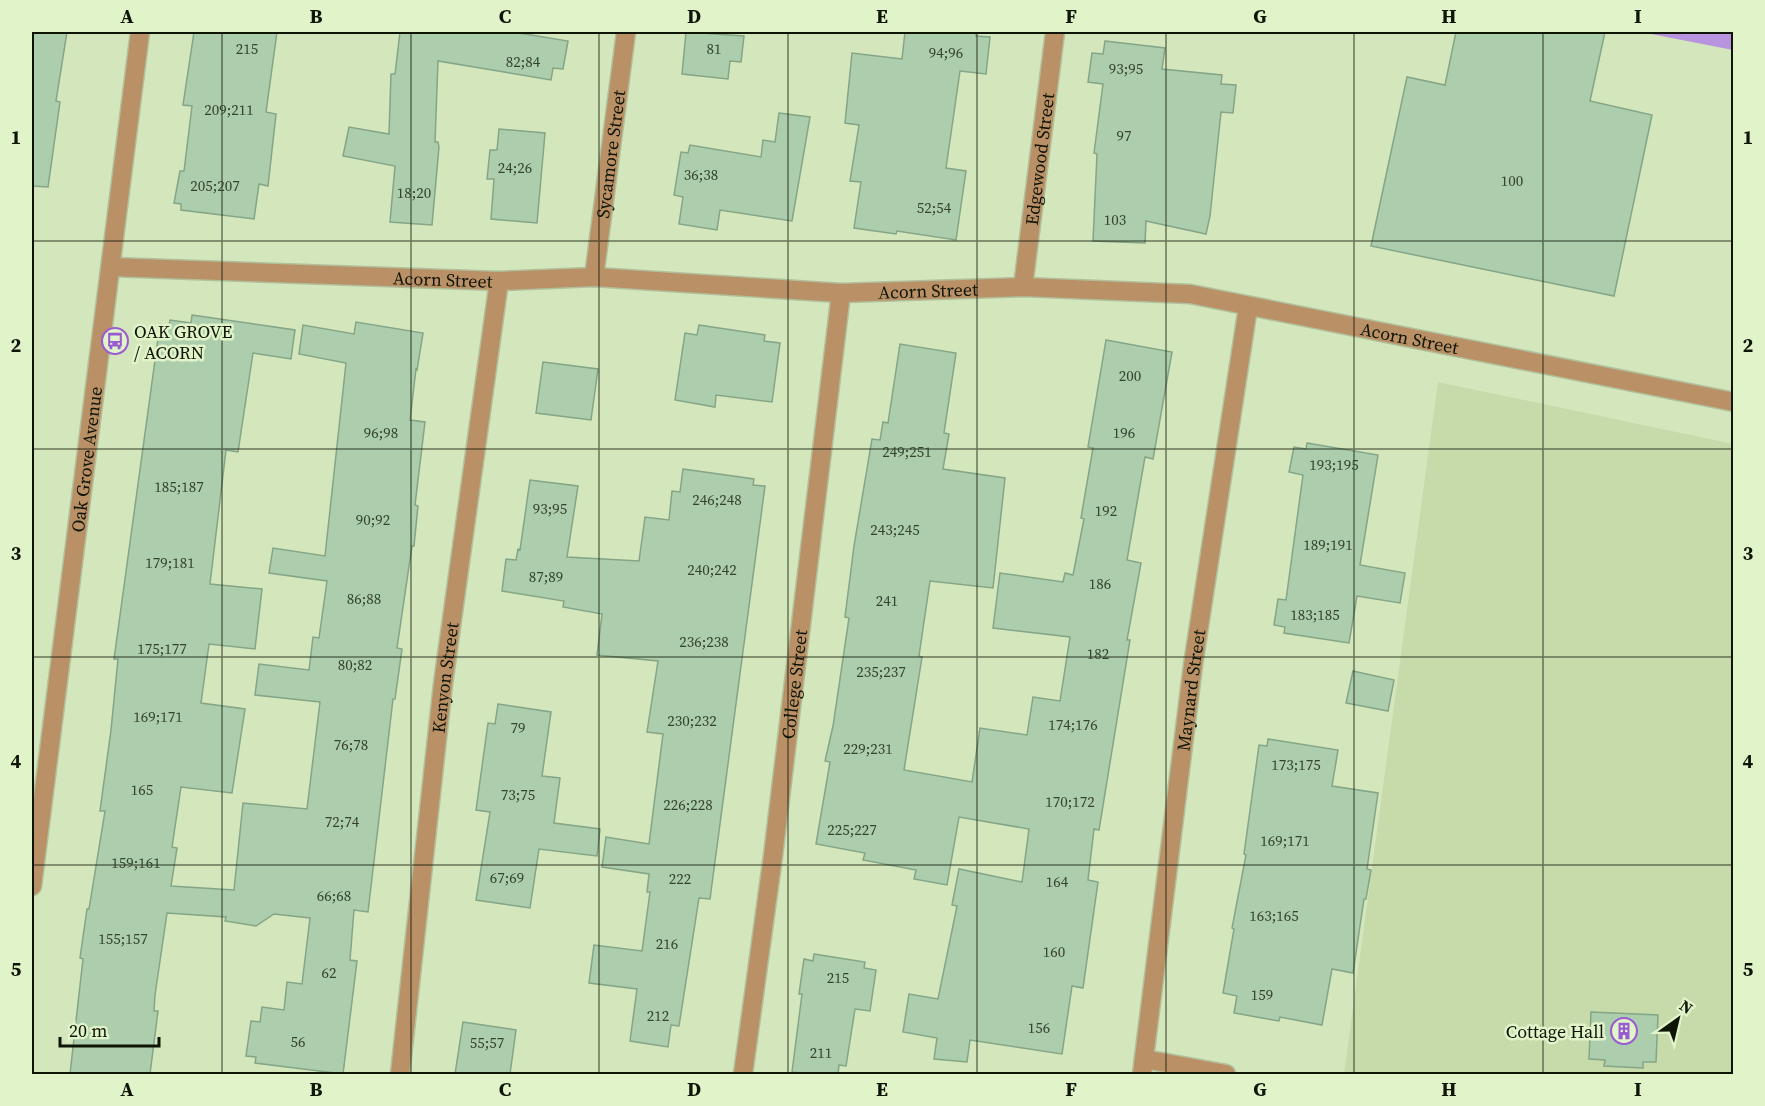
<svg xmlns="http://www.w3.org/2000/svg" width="1765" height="1106" font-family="'Source Serif 4',serif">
	<rect width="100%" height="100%" fill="#d4e6bc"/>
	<path fill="#c6daaa" d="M1438,382L1733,444V1074H1344Z"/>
	<path fill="#b794dd" d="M1641,32H1733V50Z"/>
	<path fill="#accead" stroke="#84a586" stroke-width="1.5" d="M32,32H67L56,101L60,102L48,187L32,186Z
		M194,32H277L266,112L276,114L268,186L259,184L254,219L181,210V204L174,203L180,171H184L192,106L183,105Z
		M400,32H513L568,41L563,69L553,68L551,80L438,61L435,142H438L439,147L432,225L390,222L395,166L343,156L349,127L389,134L391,74H395Z
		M686,32L744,36L741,62L730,61L728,79L682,74Z
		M905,32H976V36L990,37L986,74L960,71L946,168L966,171L956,240L897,231L896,234L854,228L861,182L850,181L859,125L845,123L852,53L902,59Z
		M1456,32H1605L1590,101L1652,115L1614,296L1371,246L1407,77L1445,85Z
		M1105,41L1165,48L1162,69L1222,75L1221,84L1236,85L1233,113L1221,112L1210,216L1206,234L1146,221L1145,243L1093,241L1097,154L1094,153L1103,84L1088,82L1092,53L1103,54Z
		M779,113L810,117L792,221L720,210L717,230L679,224L683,197L674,195L681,152L688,153L690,145L761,157L763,140L775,142Z
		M499,129L545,133L537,223L491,219L494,179H487L490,150H497Z
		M192,315L295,330L291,359L253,353L238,452L226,450L210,584L262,589L255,649L209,644L201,703L245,709L232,793L181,787L172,847L177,848L171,886L234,890L243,803L307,809L320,702L255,695L259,664L309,670L313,637L319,638L327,581L269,573L273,548L325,556L346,363L299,354L303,325L354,334L356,322L423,333L417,370L416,369L410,420L425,422L415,505L418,506L414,546H412L397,648L402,649L395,699H393L368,912L354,910L350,960L357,961L343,1074L255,1063L256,1057L246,1056L251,1021L260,1022L262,1007L284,1010L287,982L302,984L310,918L274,914L256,926L225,921L226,917L167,913L155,995L154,1011H158L150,1074H70L83,959L80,958L87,909H89L105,811H100L111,730L118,659H114L160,324L169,326L170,320L191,323Z
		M699,325L765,335L764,341L780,343L772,402L716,395L715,407L675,400L685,333L697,335Z
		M1106,340L1172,352L1153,459L1145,457L1127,560L1141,563L1127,640H1130L1099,830L1094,829L1088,880L1098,882L1083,988L1072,986L1062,1054L970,1040L967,1062L934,1059L937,1038L903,1032L909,994L938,999L957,906L952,905L959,869L1022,882L1029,829L959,817L947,885L914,879L916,870L863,860L865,853L816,844L830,762L825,761L833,726L849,618L845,617L854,546L872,439L880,440L883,422L888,423L900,344L956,353L944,433L949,434L943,469L1005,478L993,588L930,581L919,656L922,657L904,770L972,782L980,728L1027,735L1033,697L1060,701L1070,637L993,628L1000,573L1063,582L1065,573L1073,575L1084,519L1081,518L1093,448L1088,447Z
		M543,362L598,369L591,420L536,413Z
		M1307,443L1378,455L1360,565L1405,573L1400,603L1357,596L1349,643L1284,633L1285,627L1274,625L1278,599L1286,600L1303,475L1289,472L1294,447L1306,449Z
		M683,469L754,479L753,485L765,486L710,899L699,898L679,1026L671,1025L668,1047L630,1041L637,989L589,983L594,945L642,951L650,892H647L649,874L602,867L606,837L649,844L663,734L647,732L658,661L597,655L602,614L563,607L564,601L502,591L506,559L516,560L518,549L520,550L530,480L578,486L567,557L639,561L645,517L669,520L672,491L680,492Z
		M1353,671L1394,680L1388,711L1346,703Z
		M498,704L551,712L542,776L560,778L554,823L600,829L597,856L539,849L530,908L476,900L490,812L476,810L488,723L495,724Z
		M1268,739L1338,750L1332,786L1378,793L1367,869L1371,870L1366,899H1364L1353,973L1332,969L1322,1025L1280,1017L1279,1021L1234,1013L1237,996L1223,993L1234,929L1232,928L1246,855L1244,854L1259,745L1267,746Z
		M814,954L865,962L864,968L876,970L870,1011L855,1009L846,1066L839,1065L838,1074H812L792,1072L802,994H799L804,959L813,961Z
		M1591,1012L1658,1015L1656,1062H1643V1068L1604,1066L1605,1060L1589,1059Z
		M463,1022L516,1030L510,1074H455Z"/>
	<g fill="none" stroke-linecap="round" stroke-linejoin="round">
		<defs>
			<g id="minor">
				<path id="s1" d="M111,267L499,281L594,277L841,293L1023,287L1190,294L1734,402"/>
				<path id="s2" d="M594,277L626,32"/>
				<path id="s3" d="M1023,287L1055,32"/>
				<path id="s4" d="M32,886L140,32"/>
				<path d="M1144,1059L1226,1074"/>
				<path id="s5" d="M400,1074L443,684L499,281"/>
				<path id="s6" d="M743,1074L773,856L841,293"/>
				<path id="s7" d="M1142,1074L1193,665L1248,307"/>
			</g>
		</defs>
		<use href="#minor" stroke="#b1c09b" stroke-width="21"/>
		<use href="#minor" stroke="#ba9066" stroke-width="18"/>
	</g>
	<path fill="none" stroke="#0f1506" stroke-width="1.5" stroke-opacity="0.55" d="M222,32V1074M411,32V1074M599,32V1074M788,32V1074M977,32V1074M1166,32V1074M1354,32V1074M1543,32V1074M32,241H1734M32,449H1734M32,657H1734M32,865H1734"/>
	<defs>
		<symbol id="bus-ring" viewBox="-11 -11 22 22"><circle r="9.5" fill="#e1f3c9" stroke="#995bd1" stroke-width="1.5"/><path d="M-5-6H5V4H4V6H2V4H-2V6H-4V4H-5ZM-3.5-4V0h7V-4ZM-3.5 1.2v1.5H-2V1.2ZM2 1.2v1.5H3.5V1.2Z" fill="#995bd1"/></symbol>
		<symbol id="building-ring" viewBox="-11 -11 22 22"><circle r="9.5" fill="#e1f3c9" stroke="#995bd1" stroke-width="1.5"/><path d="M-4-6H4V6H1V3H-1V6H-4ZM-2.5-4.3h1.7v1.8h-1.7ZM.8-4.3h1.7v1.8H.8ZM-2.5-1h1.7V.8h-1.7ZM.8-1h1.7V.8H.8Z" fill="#995bd1"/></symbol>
	</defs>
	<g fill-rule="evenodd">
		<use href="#bus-ring" x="100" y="326" width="30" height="30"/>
		<use href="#building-ring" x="1609" y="1016" width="30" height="30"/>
	</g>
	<g text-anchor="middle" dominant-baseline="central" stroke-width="5" stroke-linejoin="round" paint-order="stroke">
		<g font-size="15" fill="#364330">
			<text x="247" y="48">215</text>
			<text x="714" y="48">81</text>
			<text x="946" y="52">94;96</text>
			<text x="523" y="61">82;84</text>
			<text x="1126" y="68">93;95</text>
			<text x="229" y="109">209;211</text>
			<text x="1124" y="135">97</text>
			<text x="515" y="167">24;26</text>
			<text x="701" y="174">36;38</text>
			<text x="1512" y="180">100</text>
			<text x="215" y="185">205;207</text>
			<text x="414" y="192">18;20</text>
			<text x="934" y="207">52;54</text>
			<text x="1115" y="219">103</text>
			<text x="1130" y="375">200</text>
			<text x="381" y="432">96;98</text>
			<text x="1124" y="432">196</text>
			<text x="907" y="451">249;251</text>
			<text x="1334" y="464">193;195</text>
			<text x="179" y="486">185;187</text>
			<text x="717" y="499">246;248</text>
			<text x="550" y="508">93;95</text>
			<text x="1106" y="510">192</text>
			<text x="373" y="519">90;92</text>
			<text x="895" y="529">243;245</text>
			<text x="1328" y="544">189;191</text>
			<text x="170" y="562">179;181</text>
			<text x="712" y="569">240;242</text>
			<text x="546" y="576">87;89</text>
			<text x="1100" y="583">186</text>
			<text x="364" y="598">86;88</text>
			<text x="887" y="600">241</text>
			<text x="1315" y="614">183;185</text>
			<text x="704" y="641">236;238</text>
			<text x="162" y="648">175;177</text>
			<text x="1098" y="653">182</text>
			<text x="355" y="664">80;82</text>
			<text x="881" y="671">235;237</text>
			<text x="158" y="716">169;171</text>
			<text x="692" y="720">230;232</text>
			<text x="1073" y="724">174;176</text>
			<text x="518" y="727">79</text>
			<text x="351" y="744">76;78</text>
			<text x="868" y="748">229;231</text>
			<text x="1296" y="764">173;175</text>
			<text x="142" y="789">165</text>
			<text x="518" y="794">73;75</text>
			<text x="1070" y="801">170;172</text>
			<text x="688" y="804">226;228</text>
			<text x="342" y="821">72;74</text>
			<text x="852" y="829">225;227</text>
			<text x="1285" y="840">169;171</text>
			<text x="136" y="862">159;161</text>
			<text x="507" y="877">67;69</text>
			<text x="680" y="878">222</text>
			<text x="1057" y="881">164</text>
			<text x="334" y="895">66;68</text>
			<text x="1274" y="915">163;165</text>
			<text x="123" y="938">155;157</text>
			<text x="667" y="943">216</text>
			<text x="1054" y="951">160</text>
			<text x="329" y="972">62</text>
			<text x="838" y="977">215</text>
			<text x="1262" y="994">159</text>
			<text x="658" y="1015">212</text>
			<text x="1039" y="1027">156</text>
			<text x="298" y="1041">56</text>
			<text x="487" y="1042">55;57</text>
			<text x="821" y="1052">211</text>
		</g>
		<g font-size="18" fill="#0f1506" stroke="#e1f3c9">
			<text stroke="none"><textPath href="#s2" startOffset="124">Sycamore Street</textPath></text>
			<text stroke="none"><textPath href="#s3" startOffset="129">Edgewood Street</textPath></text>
			<text stroke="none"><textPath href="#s1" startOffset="332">Acorn Street</textPath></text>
			<text stroke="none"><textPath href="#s1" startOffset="818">Acorn Street</textPath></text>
			<text stroke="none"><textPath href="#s1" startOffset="1304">Acorn Street</textPath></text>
			<text stroke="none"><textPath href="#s4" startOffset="430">Oak Grove Avenue</textPath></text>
			<text stroke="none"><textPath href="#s5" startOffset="399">Kenyon Street</textPath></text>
			<text stroke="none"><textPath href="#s6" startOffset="393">College Street</textPath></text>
			<text stroke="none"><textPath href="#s7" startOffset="387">Maynard Street</textPath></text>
		</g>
		<g font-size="18" fill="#0f1506" stroke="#e1f3c9" text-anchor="start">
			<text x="134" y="331">OAK GROVE<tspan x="134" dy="21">/ ACORN</tspan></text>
			<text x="1604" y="1031" text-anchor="end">Cottage Hall</text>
		</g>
	</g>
	<rect width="1765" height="1106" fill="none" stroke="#e1f3c9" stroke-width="66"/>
	<g transform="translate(1678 1019) rotate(34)" stroke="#e1f3c9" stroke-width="4.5" paint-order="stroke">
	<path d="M0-4.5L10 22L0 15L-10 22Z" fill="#0f1506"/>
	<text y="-9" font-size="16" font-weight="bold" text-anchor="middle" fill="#0f1506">N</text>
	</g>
	<path d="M60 1037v9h99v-9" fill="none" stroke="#0f1506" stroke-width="3"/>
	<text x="69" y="1037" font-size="18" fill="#0f1506" stroke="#e1f3c9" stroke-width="4.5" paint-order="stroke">20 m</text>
	<rect x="33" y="33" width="1699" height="1040" fill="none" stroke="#0f1506" stroke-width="2"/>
	<g font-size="20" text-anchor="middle" font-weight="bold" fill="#0f1506">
		<text x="127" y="23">A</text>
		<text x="316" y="23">B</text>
		<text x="505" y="23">C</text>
		<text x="694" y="23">D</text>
		<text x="882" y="23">E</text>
		<text x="1071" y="23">F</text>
		<text x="1260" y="23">G</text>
		<text x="1449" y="23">H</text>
		<text x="1638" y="23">I</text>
		<text x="16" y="144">1</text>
		<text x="1748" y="144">1</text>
		<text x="16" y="352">2</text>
		<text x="1748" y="352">2</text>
		<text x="16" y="560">3</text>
		<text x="1748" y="560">3</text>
		<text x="16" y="768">4</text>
		<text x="1748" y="768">4</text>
		<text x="16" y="976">5</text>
		<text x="1748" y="976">5</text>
		<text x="127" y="1096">A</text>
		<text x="316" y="1096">B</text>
		<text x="505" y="1096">C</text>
		<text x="694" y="1096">D</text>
		<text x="882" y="1096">E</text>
		<text x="1071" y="1096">F</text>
		<text x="1260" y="1096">G</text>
		<text x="1449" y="1096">H</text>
		<text x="1638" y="1096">I</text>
	</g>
</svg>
